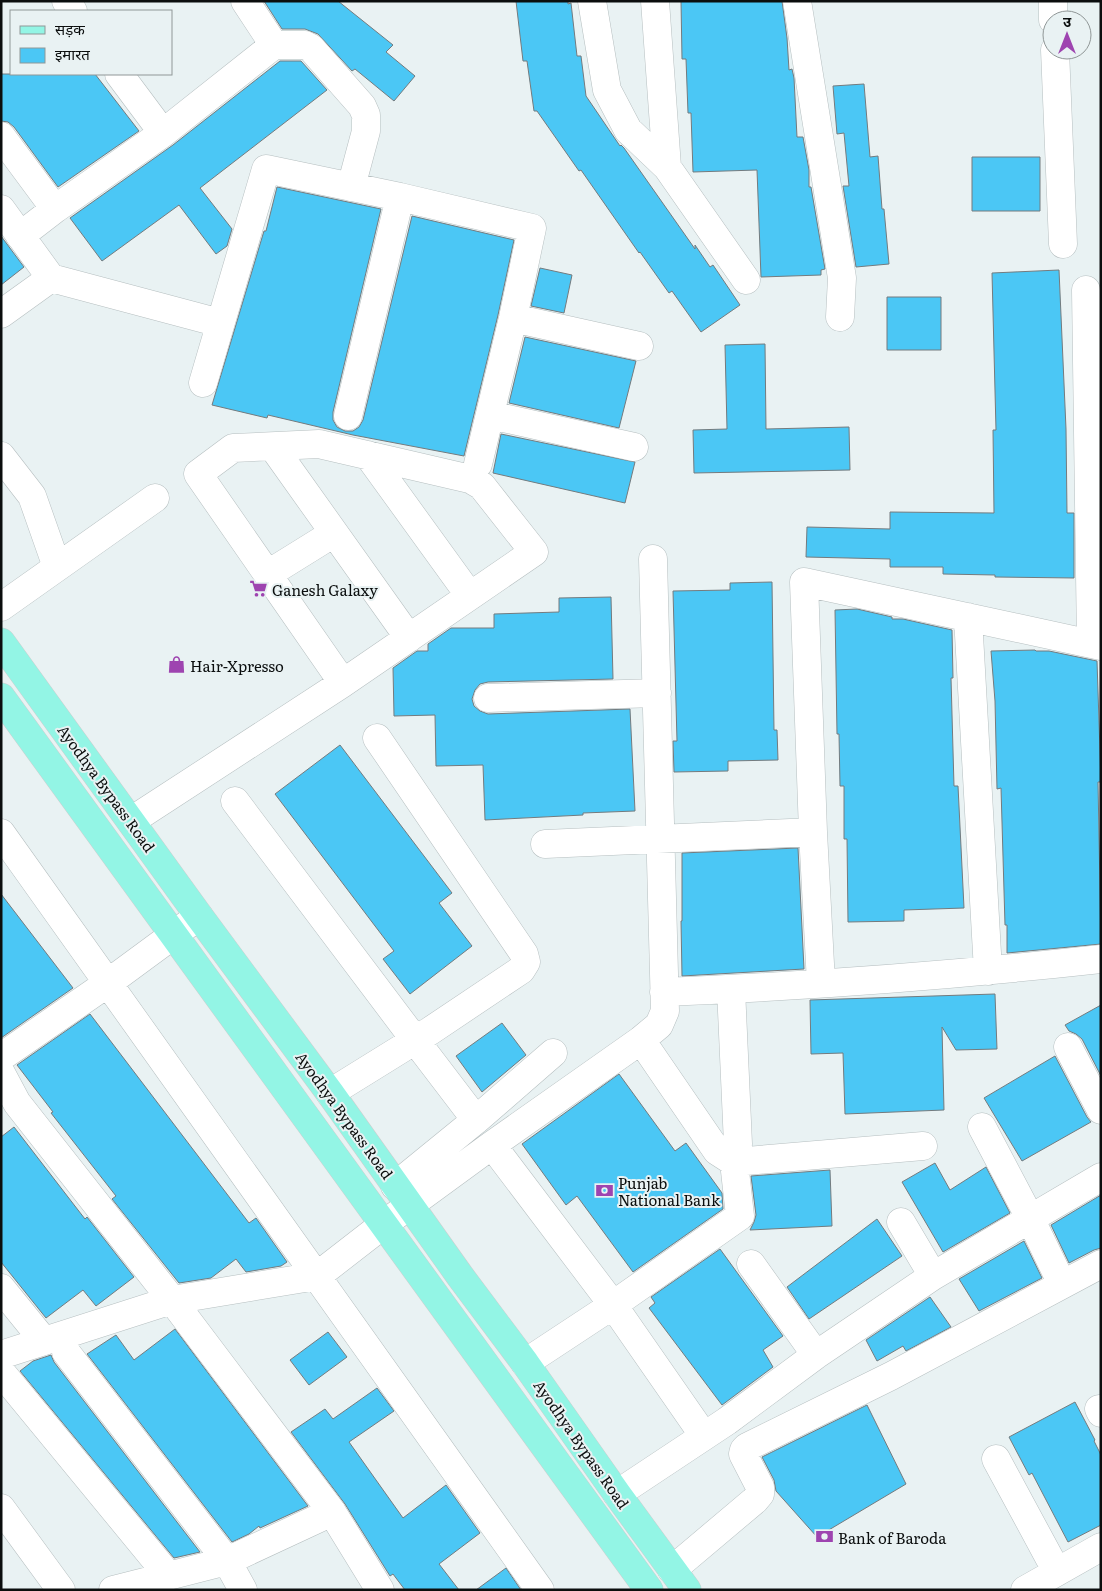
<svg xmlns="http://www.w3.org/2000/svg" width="1102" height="1591" font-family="Literata,'Noto Sans Devanagari',serif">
	<rect width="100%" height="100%" fill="#e9f2f3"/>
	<path fill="#4bc7f5" stroke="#747b7e" d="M264,1H338L393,45L386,52L415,76L394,101L355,69L352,71L318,34L305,29H282Z
		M516,1H568V4L571,3L577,56H581L586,96L620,146L621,145L624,148L695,249V245L710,267L713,265L740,305L701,332L672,291L669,293L640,252L639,253L581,170L579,171L537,111H534L527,61H523Z
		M681,1H782L787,38L789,70L792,69L794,78L797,137H803L809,170V187H811L825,269L821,270V275L761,277L757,170L693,172L691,113H688L686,59H682Z
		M280,61H301L327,90L200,188L232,229L227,246L216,254L179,205L102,261L70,218L173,145Z
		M1,74H95L139,131L58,187L14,127L8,122L1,121Z
		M864,84L870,157L878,156L882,209H884L889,264L856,267L843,186H849L844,133L837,134L833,86Z
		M972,157H1040V211H972Z
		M277,187L381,209L333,412V420L337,427L345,431H353L359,427L363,420L412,216L514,240L498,315L464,456L353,435L268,415L267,418L212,405L264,231H266Z
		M1,236L24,267L1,285Z
		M540,268L572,275L564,313L531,306Z
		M1059,270L1066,429L1067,513H1074V578L995,577V575L943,574V567H890V559L806,557L807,527L890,529V512L994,513L993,430H996L992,273Z
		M887,297H941V350H887Z
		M525,337L636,361L619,428L509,403Z
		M765,344L766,429L849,427L850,470L694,473L693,430L727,429L725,345Z
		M501,434L635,462L625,503L493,473Z
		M772,582L774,730H777L778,760L728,761V771L674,772L673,741H677L673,591L730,590V583Z
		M611,597L613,679L488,682L480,684L475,690L472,699L474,706L480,711L488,714L630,709L635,811L583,813V815L485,820L483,765L436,766L435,715L394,716L393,668L417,651H428V644L451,628H494V614L559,612V598Z
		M857,609L892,617V619H903L952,630L953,678H951L954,786H958L964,908L904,910V921L848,922L847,839H844V786H840L839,734H837L835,610Z
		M1035,650L1036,651H1049L1097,661L1101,782H1098L1101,944L1007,953V925H1005L1001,788L997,789L995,701L991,651Z
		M340,745L452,893L439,903L472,946L410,994L383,959L394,951L275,794Z
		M798,848L804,969L682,976L681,921H682V853Z
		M1,894L73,988L1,1038Z
		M995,994L997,1049L956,1050L942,1027L944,1110L845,1114L843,1053L811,1054L810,1000Z
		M1101,1005V1076L1082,1039L1076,1034L1069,1031L1065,1025Z
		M90,1014L249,1223L256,1218L287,1262L281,1266L246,1272L236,1259L211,1278L179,1283L112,1199L116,1196L51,1113L53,1112L17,1065Z
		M502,1023L526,1055L482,1092L456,1056Z
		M1055,1056L1087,1117L1091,1122L1022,1161L984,1098Z
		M619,1074L675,1151L686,1143L722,1193L723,1209L633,1272L577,1196L566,1205L522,1144Z
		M14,1127L78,1210L85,1219L87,1217L134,1277L96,1306L83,1290L46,1318L1,1262V1137Z
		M935,1163L950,1190L986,1167L1010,1213L943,1252L902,1182Z
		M830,1170L832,1226L750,1230L754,1222L756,1215L751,1176Z
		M1101,1195V1248L1094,1250L1069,1263L1051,1225Z
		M877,1219L902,1256L809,1319L787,1287Z
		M1024,1241L1042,1278L979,1311L959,1279Z
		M720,1249L783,1336L763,1350L773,1367L722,1405L649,1308L655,1303L651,1297Z
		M930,1297L951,1327L906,1351L903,1346L877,1361L866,1340Z
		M175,1329L308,1506L260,1528L259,1526L249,1534L232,1542L87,1354L116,1335L134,1360Z
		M328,1332L347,1357L309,1385L290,1360Z
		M51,1355L54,1362L200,1552L174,1558L20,1371L33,1361Z
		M377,1388L394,1411L349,1442L403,1518L446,1485L480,1533L439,1564L459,1590H405L393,1574L390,1576L345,1504L291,1432L325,1409L333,1419Z
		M1075,1402L1095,1440L1094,1441L1101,1455V1525L1068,1542L1032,1473L1029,1475L1009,1437Z
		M867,1405L906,1484L817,1537L776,1491L774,1480L762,1457Z
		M506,1568L521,1590H476Z"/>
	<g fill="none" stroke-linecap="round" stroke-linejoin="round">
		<defs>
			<path id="minor" d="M66,1L73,11
				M245,1L274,45
				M592,1L607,90L628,130L667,167
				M655,1L667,167L746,280
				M797,1L842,278L840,317
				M1053,1V20
				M1055,50L1063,244
				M119,74L163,133
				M1,136L55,209
				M1,209L51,278L220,323
				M20,236L55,209L163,133L274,45H305L311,48L362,106L366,115V131L351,187
				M1086,290L1091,644
				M1,314L51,278
				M513,318L639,346
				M203,383L266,169L400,197L532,228L513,318L478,464
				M490,415L634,447
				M348,416L400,197
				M273,447L409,638
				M368,455L470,596
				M1,456L32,496L57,567
				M268,574L334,533
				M1,607L155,498
				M968,617L988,971
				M488,698L657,693
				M235,801L415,1040L476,1120
				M131,821L343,683L534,552L482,486L470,479L319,444L233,448L198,474L343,683
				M1,833L540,1590
				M545,844L813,832
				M821,983L813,832L804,582L1101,646
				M731,989L738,1144L734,1162L923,1146
				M664,992C810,986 956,975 1101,959
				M1068,1047L1101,1110
				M1,1057L108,983L199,916
				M1,1073L17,1103L172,1300L332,1512L380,1590
				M330,1093L430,1031L521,970L526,962L524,954L377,738
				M982,1127L1030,1218L1062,1284
				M492,1145L613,1305L704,1436
				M395,1186L476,1120L553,1053
				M901,1222L933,1276
				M751,1264L816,1355
				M1,1288L44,1341
				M66,1352L227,1561L243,1590
				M1,1355L172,1300L317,1276L384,1224L492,1145L641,1040L659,1025L665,1011L653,559
				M525,1363L613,1305L740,1216L734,1162L717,1151L641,1040
				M1,1372L168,1575
				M1099,1409L1101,1413
				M996,1459L1057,1572
				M617,1494L727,1421L816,1355L933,1276L1101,1177
				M1,1508L61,1590
				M672,1570L755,1500L760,1494V1487L743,1454L744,1450L747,1447L891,1376L1101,1264
				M113,1590L227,1561L332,1512
				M1025,1590L1101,1547"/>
			<path id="major" d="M1,642L199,916L330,1093L460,1276L525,1363L617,1494L687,1590
				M1,697L649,1590"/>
		</defs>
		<use href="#minor" stroke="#b6bfc0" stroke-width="29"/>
		<use href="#major" stroke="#cecfcf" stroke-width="29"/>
		<use href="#minor" stroke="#fff" stroke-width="28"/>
		<use href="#major" stroke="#93f5e5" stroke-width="28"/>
	</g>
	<defs>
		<symbol id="supermarket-bare" viewBox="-9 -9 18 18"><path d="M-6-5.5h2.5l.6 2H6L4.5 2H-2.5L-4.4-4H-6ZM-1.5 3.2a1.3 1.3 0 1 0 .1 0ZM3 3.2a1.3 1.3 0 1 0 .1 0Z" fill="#9e44b0" stroke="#e9f2f3" stroke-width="2.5" paint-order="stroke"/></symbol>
		<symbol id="shop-bare" viewBox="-9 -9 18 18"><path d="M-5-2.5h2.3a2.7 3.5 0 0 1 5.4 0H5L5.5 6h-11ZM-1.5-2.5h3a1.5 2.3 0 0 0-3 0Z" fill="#9e44b0" stroke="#e9f2f3" stroke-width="2.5" paint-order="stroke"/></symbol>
		<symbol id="bank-bare" viewBox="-9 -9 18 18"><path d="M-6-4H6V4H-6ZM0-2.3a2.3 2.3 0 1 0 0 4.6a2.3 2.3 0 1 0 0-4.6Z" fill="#9e44b0" stroke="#e9f2f3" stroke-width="2.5" paint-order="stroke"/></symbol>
	</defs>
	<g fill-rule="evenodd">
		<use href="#supermarket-bare" x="246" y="576" width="25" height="25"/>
		<use href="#shop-bare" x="164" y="652" width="25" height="25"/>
		<use href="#bank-bare" x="592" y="1178" width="25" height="25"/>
		<use href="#bank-bare" x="812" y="1524" width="25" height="25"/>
	</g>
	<g text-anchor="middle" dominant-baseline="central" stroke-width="4" stroke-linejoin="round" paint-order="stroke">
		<g font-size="15" fill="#0b0e0e" stroke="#e9f2f3" text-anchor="start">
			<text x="272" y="589">Ganesh Galaxy</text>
			<text x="190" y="665">Hair-Xpresso</text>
			<text x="618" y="1182">Punjab<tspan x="618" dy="17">National Bank</tspan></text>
			<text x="838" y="1537">Bank of Baroda</text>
		</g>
		<g font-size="15" fill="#0b0e0e" stroke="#e9f2f3">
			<text transform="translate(107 788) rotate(54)">Ayodhya Bypass Road</text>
			<text transform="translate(345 1115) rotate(54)">Ayodhya Bypass Road</text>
			<text transform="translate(582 1444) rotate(55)">Ayodhya Bypass Road</text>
		</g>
	</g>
	<rect width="1102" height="1591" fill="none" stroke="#0b0e0e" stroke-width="5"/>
	<rect x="10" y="10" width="162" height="65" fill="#e9f2f3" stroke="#909797"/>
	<rect x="20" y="26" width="25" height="8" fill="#93f5e5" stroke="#909797"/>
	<text x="55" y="35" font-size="15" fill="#0b0e0e">सड़क</text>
	<rect x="20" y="48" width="25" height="15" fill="#4bc7f5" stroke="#909797"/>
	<text x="55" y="60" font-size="15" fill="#0b0e0e">इमारत</text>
	<g transform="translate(1067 35)"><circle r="24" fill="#e9f2f3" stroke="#909797"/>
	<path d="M0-4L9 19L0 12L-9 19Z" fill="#9e44b0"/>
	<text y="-8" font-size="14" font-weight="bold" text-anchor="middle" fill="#0b0e0e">उ</text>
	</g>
</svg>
